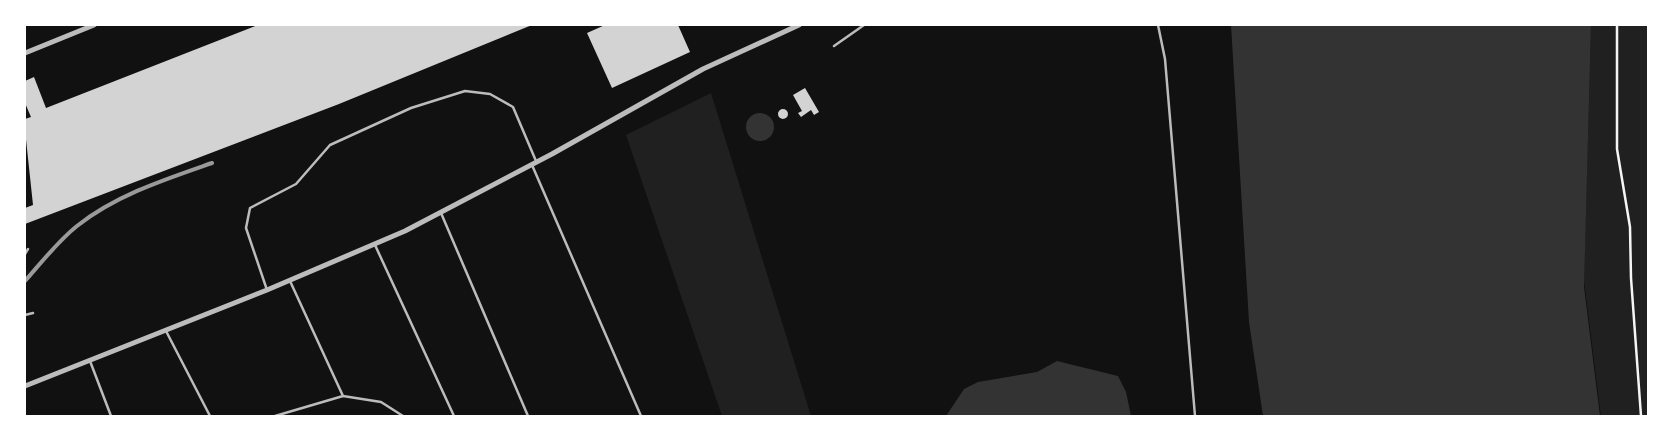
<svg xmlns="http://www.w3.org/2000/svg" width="1673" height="441" font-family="Mulish,sans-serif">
	<rect width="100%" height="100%" fill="#111"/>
	<path fill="#202020" d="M1591,25H1648V416H1601L1584,280Z
		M711,93L811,416H722L626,135Z"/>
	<path fill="#333" d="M1231,25H1591L1584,287L1600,416H1263L1249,322Z
		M746 127a14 14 0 1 1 28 0a14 14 0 1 1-28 0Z
		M1057,361L1118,376L1126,392L1131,416H946L964,389L978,382L1037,372Z"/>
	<path fill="#d3d3d3" d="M258,25H532L339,104L25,224V208L33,205L25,130V119L31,117L25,103V81L34,77L46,108Z
		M605,25H678L690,52L612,88L587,33Z
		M805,88L819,112L814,115L811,110L801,117L798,113L802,111L793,95Z
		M778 114a5 5 0 1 1 10 0a5 5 0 1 1-10 0Z"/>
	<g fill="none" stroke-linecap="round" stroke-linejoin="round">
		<path stroke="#f5f5f5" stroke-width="2.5" d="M1617,25V149L1630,227L1631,278L1641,416"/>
		<path stroke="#bcbcbc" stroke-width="2.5" d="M1158,25L1165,59L1195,416
			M834,46L864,25
			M532,165L641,416
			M441,213L528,416
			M375,245L454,416
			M25,254L28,249
			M290,281L343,396
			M267,290L246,228L250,208L296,184L330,145L411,108L465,91L490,94L513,107L536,161
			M25,315L33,313
			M166,331L210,416
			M90,361L111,416
			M275,416L343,396L381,402L403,416"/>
		<path stroke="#bcbcbc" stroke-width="5" d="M25,53L94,25
			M25,386L267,290L405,231L552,154L703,69L799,25"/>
		<path stroke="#9a9a9a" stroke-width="4" d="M25,281C41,263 58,241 77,226C116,195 166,179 212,163"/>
	</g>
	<rect width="1673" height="441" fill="none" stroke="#ffffff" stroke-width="52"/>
</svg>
